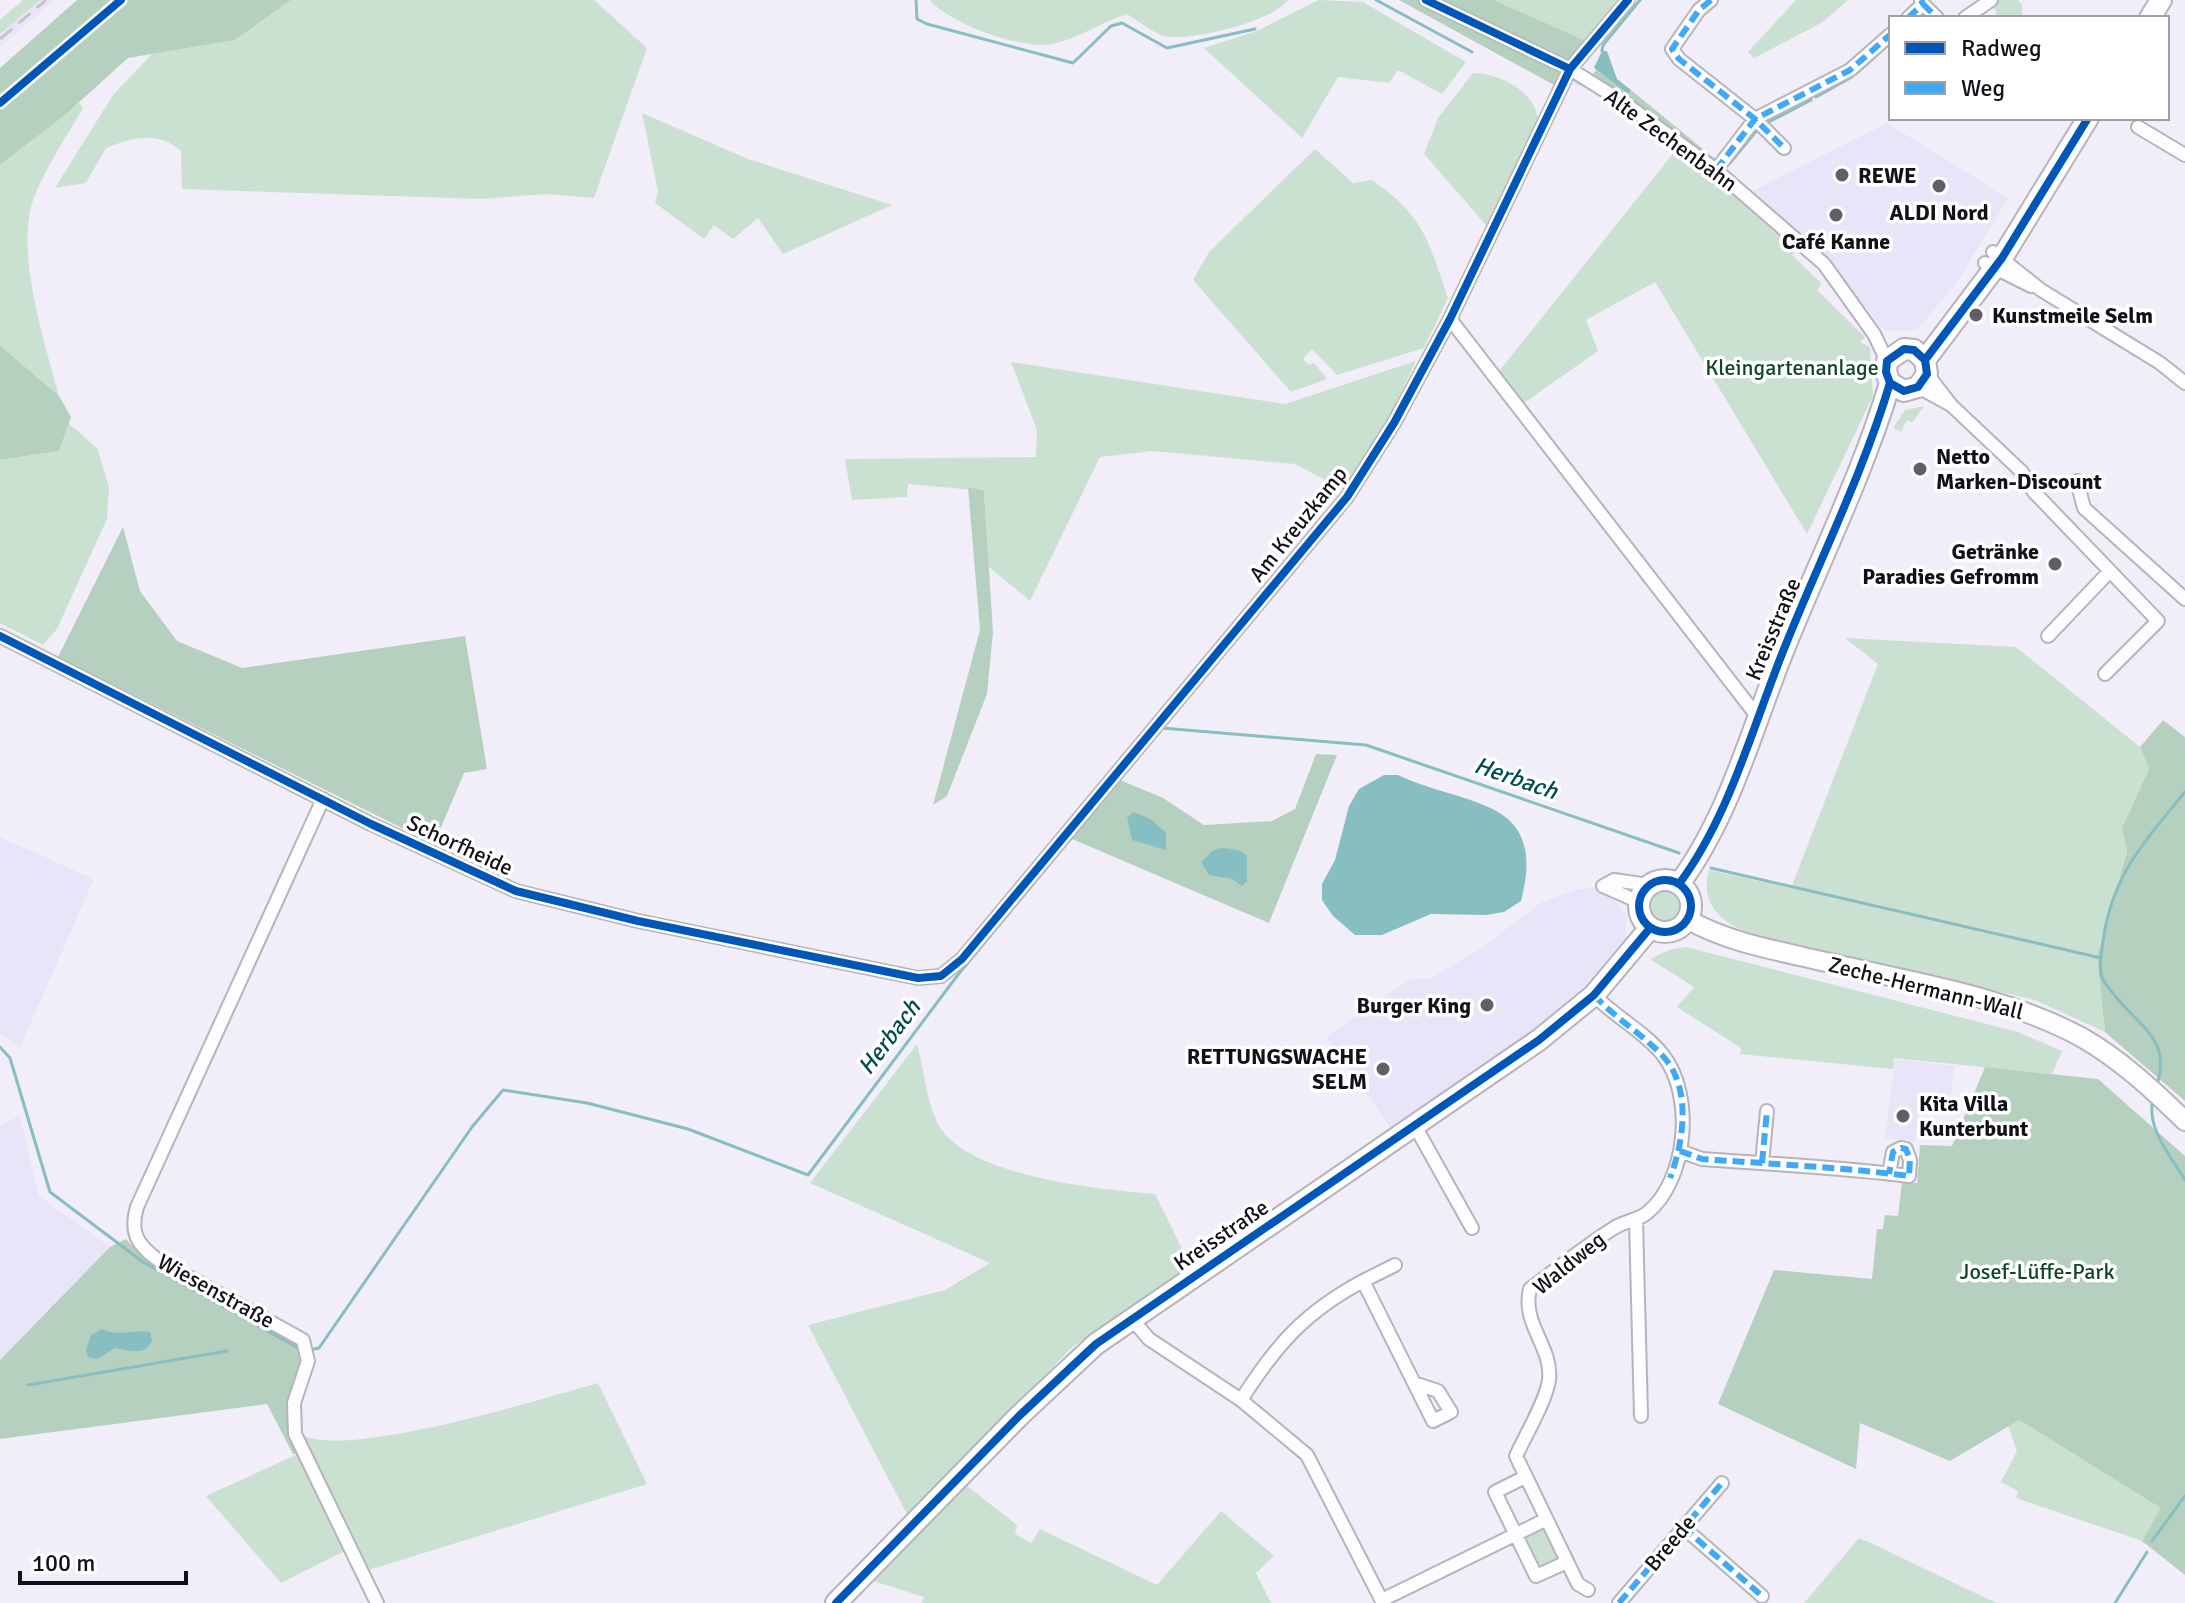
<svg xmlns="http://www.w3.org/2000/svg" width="2185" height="1603" font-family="Signika,sans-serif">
	<rect width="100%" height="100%" fill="#f1eef9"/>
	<path fill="#e9e4f7" d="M40,0H55L0,47V34Z
		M1887,123L2008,198L1958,281L1917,330L1886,331L1880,326L1826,257L1753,191Z
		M0,837L94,879L20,1047L0,1034Z
		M1603,886L1627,916L1626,937L1601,975L1532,1037L1393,1131L1326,1037L1409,980L1432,978L1487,944L1540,903L1575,890Z
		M1895,1059L1954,1066L1951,1095L1921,1092L1915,1142L1885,1138Z
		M20,1116L39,1196L110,1247L0,1360V1125Z"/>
	<path fill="#cae1d2" d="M23,0H40L0,34V20Z
		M291,0H594L647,48L594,198L545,194L483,199L182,189L181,151C157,130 133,138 106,148L86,183L55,188L113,95L152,54L235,40Z
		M930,0H1288C1273,21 1198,39 1171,37C1157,37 1139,21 1127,14C1103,21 1081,37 1057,43C1026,52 951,25 930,0Z
		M1319,0L1363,2L1466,62L1442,94L1398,70L1389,83L1338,77L1302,138L1204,48L1257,31Z
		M1494,0H1617L1584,40Z
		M1796,0H1848L1823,22L1754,58L1748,52Z
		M1999,0H2018L2022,5V18H1992L1997,13L1992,5Z
		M1473,73C1499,73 1535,91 1538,120L1486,225L1424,154L1438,118Z
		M1573,82C1619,86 1757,212 1798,248L1792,255L1822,284L1817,290L1865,337L1860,342L1870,347L1873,396L1807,534L1655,282L1586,320L1598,351L1524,403L1496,375L1675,151L1590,90Z
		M79,103L83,108C67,136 47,165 35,195C13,247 45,343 59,396L0,345V165Z
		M642,113L748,159L892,205L783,254L758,218L733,239L714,225L704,239L655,203L658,192Z
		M1315,149L1353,183L1372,180C1425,217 1428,240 1448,298L1424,348L1337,375L1312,349L1303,359L1309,365L1314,363L1327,379L1291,392L1193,280L1209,252Z
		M1416,361L1389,418L1344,490L1295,464L1153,451L1100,457L1030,601L989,567L984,491L908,484L907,497L852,500L845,459L1036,457L1037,430L1011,362L1285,404Z
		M1924,406L1912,423L1907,420L1901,432L1893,428L1905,410Z
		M68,423L97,448L109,487L107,519L57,629L43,645L0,623V460L59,451Z
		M1845,638L2016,647L2140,747L2149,767L2122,828L2127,850L2097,956L2105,1032L2035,1000L1758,936C1725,925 1699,908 1709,870L1791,888L1878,664Z
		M1646 906a20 20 0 1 1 40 0a20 20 0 1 1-40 0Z
		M1686,947L2018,1032L2062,1051L2052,1074L1894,1058L1893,1069L1740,1054L1741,1048L1677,1007L1694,987L1650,959L1669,950Z
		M917,1044C924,1069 926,1099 937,1122C963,1177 1101,1189 1155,1194L1190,1265L1070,1349L910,1520L808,1325L945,1290L990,1263L810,1183Z
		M598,1383L647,1484L356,1574L345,1551L281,1583L206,1496L300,1453L301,1435C348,1459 541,1399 598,1383Z
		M2019,1420L2162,1508L2142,1541L2016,1498L2018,1491L2001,1482L2017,1451L2008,1426Z
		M967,1486L1017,1525L1015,1534L1031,1543L1040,1529L1157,1585L1221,1511L1274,1556L1256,1573L1271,1603H922L924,1597L873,1581Z
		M1542,1527L1559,1558L1542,1569L1524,1539Z
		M1859,1538L1871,1543L1996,1603H1804Z"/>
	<path fill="#b6d0bf" d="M77,0H291L235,40L128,58L66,114L0,165V68Z
		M1399,0H1494L1584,40L1554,85Z
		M1596,70L1627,93L1631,90L1715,159L1712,163L1592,76Z
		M0,345L59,396L71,417L59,451L0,460Z
		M968,487L984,491L993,632L987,694L947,796L933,805L980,630Z
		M123,527L140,591L177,641L242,668L465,636L487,769L464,773L434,844L58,657Z
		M2163,720L2185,737V1101L2105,1032L2097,956L2127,851L2122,828L2149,768L2140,747Z
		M1316,754L1337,755L1269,923L1072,839L1120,780L1163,798L1204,825L1272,821L1295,809Z
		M1985,1067L2098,1079L2185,1156V1575L2142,1541L2161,1508L2019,1420L1950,1461L1860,1423L1856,1469L1718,1404L1774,1270L1872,1279L1877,1229H1883L1885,1215L1898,1216L1902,1183H1917L1920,1145L1952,1146Z
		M126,1239L144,1258L294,1338C316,1360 289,1378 291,1403C291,1419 297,1437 300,1453L293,1454L267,1404L0,1439V1360L110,1247Z"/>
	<path fill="#87bec2" d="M1602,51H1607L1617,79L1631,90L1628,94L1594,68Z
		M1384,775H1398C1469,808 1548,796 1521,901L1504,912L1486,915L1431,914L1382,935H1355L1333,916L1322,900V884L1335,860L1349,806L1359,789Z
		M1134,812L1152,820L1166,833V850L1132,840L1127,817Z
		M1221,848L1238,850L1247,855V881L1242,886L1232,879L1209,875L1201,862L1212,851Z
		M102,1329C119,1337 132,1329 150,1332L152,1341C143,1357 130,1350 115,1348L97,1359L88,1357L86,1350L91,1335Z"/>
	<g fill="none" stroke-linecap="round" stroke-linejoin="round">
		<path stroke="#87bec2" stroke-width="3" d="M916,0L917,19L927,24L1073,63L1111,26L1122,23L1167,48L1255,29
			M1376,0L1472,52
			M1602,51L1603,45L1640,0
			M1857,73L1887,46
			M1816,97L1852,77
			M1765,124L1811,100
			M1730,163L1758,129
			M1711,868L2101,958
			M0,1047L10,1058L50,1192L143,1262L300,1349
			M2157,1084C2172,1038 2137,1026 2112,992C2109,988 2103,982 2102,977C2098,967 2102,951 2103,941C2112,875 2145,841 2185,792
			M2153,1099C2146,1128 2170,1155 2185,1180
			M310,1350L319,1348L472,1127L503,1090L587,1103L688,1129L808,1175L957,976L1162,728L1366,745L1679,853
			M28,1385L227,1351
			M2152,1541L2185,1496
			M2115,1603L2147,1552"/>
		<defs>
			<path id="street" d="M1426,0L1570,69L1626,104L1716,170L1824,264L1874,334L1887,361
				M1711,0L1699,10L1672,49L1679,59L1755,119L1850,70L1891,34
				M1923,4L1937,18
				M1908,18L1923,4L1921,0
				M1965,18L1991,0
				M2138,127L2185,155
				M1716,170L1755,119L1784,148
				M1993,252L2041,290L2160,363L2185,383
				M1985,263L2031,286
				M1450,319L1757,716
				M1918,387L1951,405L1927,374
				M1951,405L2022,472L2034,492L2158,621L2105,674
				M2077,481L2084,508L2185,599
				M0,636L371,824L516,891L638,921L918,978L941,976L962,959L1347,497L1394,423L1450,319L1570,69L1628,0
				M2048,636L2110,571
				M323,799L137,1207C130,1232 136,1244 158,1260L303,1340L308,1361L294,1403L295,1434L377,1603
				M1603,886L1614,880L1648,885
				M1603,886L1639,902
				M1415,1126L1472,1228
				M1680,1151L1702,1159C1771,1164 1840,1167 1909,1176L1910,1160L1906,1149L1901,1148L1893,1152L1889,1174
				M1762,1163L1767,1111
				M1636,1220L1641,1416
				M1363,1281L1395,1265
				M1131,1318L1149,1339L1241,1400L1307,1455L1383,1603
				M1241,1400C1276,1345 1305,1312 1363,1281L1433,1421L1451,1412L1438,1391L1414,1383
				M1525,1477L1495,1492L1536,1576L1567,1562
				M1683,1527L1762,1596
				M1588,1590L1578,1584L1516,1456C1525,1436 1546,1401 1549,1380C1553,1347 1521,1324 1530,1289C1558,1268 1585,1246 1614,1228C1624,1221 1637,1221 1647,1213C1687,1181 1695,1096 1663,1055C1645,1032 1615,1017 1594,995
				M1382,1600L1545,1520
				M1619,1603L1722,1483"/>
			<path id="secondary" d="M1687,919C1728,943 1780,951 1826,962C1911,982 2003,995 2081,1037C2120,1059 2153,1090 2185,1121"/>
			<path id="primary" d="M2150,18L2161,0
				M1925,360L2002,258L2088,118
				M1639 906a26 26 0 1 1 52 0a26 26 0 1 1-52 0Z
				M1679,884C1731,814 1753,724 1786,644C1821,557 1863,473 1890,383L1886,372L1887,361L1904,349L1914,350L1925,360L1927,374L1918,387L1904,391L1890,383
				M836,1603L1019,1416L1096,1344L1539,1040L1594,995L1650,928"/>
		</defs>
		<use href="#street" stroke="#b6b4bb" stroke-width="16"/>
		<use href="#secondary" stroke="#b6b4bb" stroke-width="22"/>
		<use href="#primary" stroke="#b6b4bb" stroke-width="24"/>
		<use href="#street" stroke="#fdfcfe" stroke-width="12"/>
		<use href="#secondary" stroke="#fdfcfe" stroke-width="18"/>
		<use href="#primary" stroke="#fdfcfe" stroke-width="20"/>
		<path stroke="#c6c5c9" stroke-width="3" stroke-dasharray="16 8" stroke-linecap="butt" d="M0,39L46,0"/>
		<path stroke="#3fa9f5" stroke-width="6" stroke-dasharray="12 6" stroke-linecap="butt" d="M1711,0L1699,10L1672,49L1679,59L1755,119L1850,70L1891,34
			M1923,4L1937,18
			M1908,18L1923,4L1921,0
			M1716,170L1755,119L1784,148
			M1594,995C1614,1017 1639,1032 1660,1053C1693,1085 1684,1141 1670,1178
			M1680,1151L1702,1159C1771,1164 1840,1167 1909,1176L1910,1160L1906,1149L1901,1148L1893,1152L1889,1174
			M1762,1163L1767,1111
			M1683,1527L1762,1596
			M1619,1603L1722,1483"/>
		<defs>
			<path id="cycleway" d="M1426,0L1570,69
				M0,103L121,0
				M1925,360L2002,258L2088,118
				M0,636L371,824L516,891L638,921L918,978L941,976L962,959L1347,497L1394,423L1450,319L1570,69L1628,0
				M1639 906a26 26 0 1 1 52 0a26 26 0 1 1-52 0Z
				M1679,884C1731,814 1753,724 1786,644C1821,557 1863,473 1890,383L1886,372L1887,361L1904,349L1914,350L1925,360L1927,374L1918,387L1904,391L1890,383
				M836,1603L1019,1416L1096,1344L1539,1040L1594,995L1650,928"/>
		</defs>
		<use href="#cycleway" stroke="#fff" stroke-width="13"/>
		<use href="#cycleway" stroke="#0057b8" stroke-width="8"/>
	</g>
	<g fill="#605e66" stroke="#fff" stroke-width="3">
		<circle cx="1842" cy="175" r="8"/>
		<circle cx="1939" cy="186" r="8"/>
		<circle cx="1836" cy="215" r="8"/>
		<circle cx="1976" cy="315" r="8"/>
		<circle cx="1920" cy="469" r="8"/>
		<circle cx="2055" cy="564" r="8"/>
		<circle cx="1487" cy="1005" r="8"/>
		<circle cx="1383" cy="1069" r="8"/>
		<circle cx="1903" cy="1116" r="8"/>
	</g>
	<g text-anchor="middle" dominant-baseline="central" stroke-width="7" stroke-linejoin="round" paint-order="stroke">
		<g font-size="22" fill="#121117" stroke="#fff">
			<text transform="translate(1671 140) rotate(36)">Alte Zechenbahn</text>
			<text transform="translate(1298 524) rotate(-51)">Am Kreuzkamp</text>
			<text transform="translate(1773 629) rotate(-67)">Kreisstraße</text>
			<text transform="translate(460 845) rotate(25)">Schorfheide</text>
			<text transform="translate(1926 988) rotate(14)">Zeche-Hermann-Wall</text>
			<text transform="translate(1221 1235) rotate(-34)">Kreisstraße</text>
			<text transform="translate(1569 1263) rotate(-39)">Waldweg</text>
			<text transform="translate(216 1291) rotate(29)">Wiesenstraße</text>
			<text transform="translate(1670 1543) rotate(-50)">Breede</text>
		</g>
		<g font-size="22" font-weight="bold" fill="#121117" stroke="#fff" text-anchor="start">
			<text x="1858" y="175">REWE</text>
			<text x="1939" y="212" text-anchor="middle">ALDI Nord</text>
			<text x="1836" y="241" text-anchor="middle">Café Kanne</text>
			<text x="1992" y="315">Kunstmeile Selm</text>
			<text x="1936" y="456">Netto<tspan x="1936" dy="25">Marken-Discount</tspan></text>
			<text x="2039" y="551" text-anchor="end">Getränke<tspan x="2039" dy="25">Paradies Gefromm</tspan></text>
			<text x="1471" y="1005" text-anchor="end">Burger King</text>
			<text x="1367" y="1056" text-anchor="end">RETTUNGSWACHE<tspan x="1367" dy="25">SELM</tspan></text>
			<text x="1919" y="1103">Kita Villa<tspan x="1919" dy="25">Kunterbunt</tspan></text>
		</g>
		<g font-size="22" fill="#104822" stroke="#fff">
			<text x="1792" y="367">Kleingartenanlage</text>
			<text x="2037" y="1271">Josef-Lüffe-Park</text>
		</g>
		<g font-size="24" font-style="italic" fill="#024e4f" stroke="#fff">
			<text transform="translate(1516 778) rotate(19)">Herbach</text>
			<text transform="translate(889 1037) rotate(-53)">Herbach</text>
		</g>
	</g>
	<rect x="1889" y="16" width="280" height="104" fill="#ffffff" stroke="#a0a0a2" stroke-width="2"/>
	<rect x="1905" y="42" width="40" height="12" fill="#0057b8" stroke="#a0a0a2" stroke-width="2"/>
	<text x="1961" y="56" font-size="24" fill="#121117">Radweg</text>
	<rect x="1905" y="82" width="40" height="12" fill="#3fa9f5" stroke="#a0a0a2" stroke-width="2"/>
	<text x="1961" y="96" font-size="24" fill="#121117">Weg</text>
	<path d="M20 1571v12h166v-12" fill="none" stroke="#121117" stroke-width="4"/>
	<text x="32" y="1571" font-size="24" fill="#121117" stroke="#ffffff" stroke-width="6" paint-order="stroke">100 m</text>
</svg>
